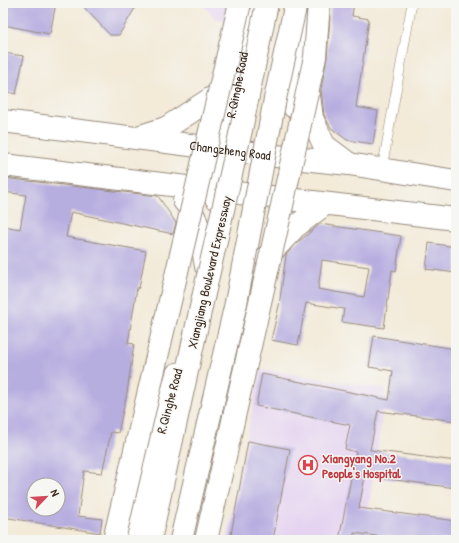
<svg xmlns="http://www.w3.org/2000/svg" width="459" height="543" font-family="'Patrick Hand',sans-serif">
	<rect width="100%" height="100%" fill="#f6f6f2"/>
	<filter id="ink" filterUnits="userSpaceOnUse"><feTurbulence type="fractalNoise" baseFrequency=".025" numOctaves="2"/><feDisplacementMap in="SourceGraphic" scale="8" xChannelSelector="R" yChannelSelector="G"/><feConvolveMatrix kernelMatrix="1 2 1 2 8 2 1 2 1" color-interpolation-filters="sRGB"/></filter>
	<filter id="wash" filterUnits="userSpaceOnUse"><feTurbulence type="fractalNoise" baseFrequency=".012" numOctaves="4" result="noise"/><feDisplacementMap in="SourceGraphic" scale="16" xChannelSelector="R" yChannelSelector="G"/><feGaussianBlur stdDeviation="0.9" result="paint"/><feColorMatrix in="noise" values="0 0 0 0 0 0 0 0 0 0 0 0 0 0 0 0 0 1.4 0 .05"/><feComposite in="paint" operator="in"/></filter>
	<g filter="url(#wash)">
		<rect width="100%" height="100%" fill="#f3ead8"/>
		<path fill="#e5d3f1" d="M201,3H235L232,21L217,20Z
			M260,369L386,389L364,540H227Z"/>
		<g id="blocks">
			<path fill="#b7aee0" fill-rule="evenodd" d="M3,3H56L50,34L3,25Z
				M80,3H138L119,35H110Z
				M331,3H354L352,16L369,19L356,107L378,111L373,144L347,140L331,128L324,115L321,89L327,58Z
				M3,53L24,56L16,94L3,91Z
				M3,178L158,196L176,223L173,234L71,212L66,237L146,251L139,288H137L128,343L134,344L127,393L118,433L111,432L102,473L84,471L78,516L102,519L100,533L3,517V226L20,229L26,195L3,192ZM34,485H58V509H34Z
				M320,224L401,236L396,271L392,270L384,328L342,322L344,309L306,303L298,345L271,340L279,306L286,255L297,243ZM322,260L369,267L364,297L318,289Z
				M429,243L456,247V273L426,269Z
				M374,336L456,349V421L378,411L370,450L456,461V488L365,476L359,508L456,521V540H406L354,533L353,540H339L356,452L345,449L350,425L256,406L262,374L389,400L393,371L369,367Z
				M248,441L290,449L273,540H230Z"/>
		</g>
	</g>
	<g filter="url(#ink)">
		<use href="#blocks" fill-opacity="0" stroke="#978a7b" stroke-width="1"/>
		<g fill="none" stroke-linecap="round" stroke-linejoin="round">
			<defs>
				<path id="service" d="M382,169L412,3"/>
				<g id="primary">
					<path d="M308,88L312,118L324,145L348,163"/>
					<path d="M294,107L311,21"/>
					<path id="s1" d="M3,121L284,157L349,164L456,181"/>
					<path d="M141,136L166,128L218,94L225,80"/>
					<path d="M3,165L456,219"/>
					<path id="s2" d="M216,198L224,149L253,3"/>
					<path d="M184,201C200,218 202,244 206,266"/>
					<path d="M266,258L295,227L325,204"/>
					<path d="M132,540L177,374"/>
				</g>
				<path id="trunk" d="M150,540L203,298
					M181,540L236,303"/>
			</defs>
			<use href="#service" stroke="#978a7b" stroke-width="10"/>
			<use href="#primary" stroke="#978a7b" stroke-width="24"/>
			<use href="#trunk" stroke="#978a7b" stroke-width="24"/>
			<use href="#service" stroke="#fff" stroke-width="9"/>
			<use href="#primary" stroke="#fff" stroke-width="22"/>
			<use href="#trunk" stroke="#fff" stroke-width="22"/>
			<defs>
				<path id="trunk-bridge" d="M203,298L241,130L267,3
					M236,303L275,99L296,3
					M114,540L240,3
					M206,540L281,210L315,57L319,3"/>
			</defs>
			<use href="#trunk-bridge" stroke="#978a7b" stroke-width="24" stroke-linecap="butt"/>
			<use href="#trunk-bridge" stroke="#fff" stroke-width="22"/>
		</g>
	</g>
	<defs>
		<symbol id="hospital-ring" viewBox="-11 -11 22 22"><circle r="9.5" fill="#f6f6f2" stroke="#e0444e" stroke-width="1.5"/><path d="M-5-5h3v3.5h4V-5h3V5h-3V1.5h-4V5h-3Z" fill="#e0444e"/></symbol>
	</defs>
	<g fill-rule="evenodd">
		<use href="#hospital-ring" x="297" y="454" width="22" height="22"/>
	</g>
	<g text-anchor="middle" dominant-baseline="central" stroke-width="3" stroke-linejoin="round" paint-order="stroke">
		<g font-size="13" fill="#3b2a1e" stroke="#f6f6f2">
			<text stroke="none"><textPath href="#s2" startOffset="115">R.Qinghe Road</textPath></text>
			<text stroke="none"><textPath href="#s1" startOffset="229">Changzheng Road</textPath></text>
			<text transform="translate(209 272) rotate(-77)">Xiangjiang Boulevard Expressway</text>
			<text transform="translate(169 401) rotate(-75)">R.Qinghe Road</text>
		</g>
		<g font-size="13" font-weight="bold" fill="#be3a42" stroke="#f6f6f2" text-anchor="start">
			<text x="322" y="458">Xiangyang No.2<tspan x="322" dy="15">People's Hospital</tspan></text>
		</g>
	</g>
	<rect width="459" height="543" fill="none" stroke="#f6f6f2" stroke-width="16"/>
	<g transform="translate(46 497) rotate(65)"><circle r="19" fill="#f6f6f2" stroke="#aba49d"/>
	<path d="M0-3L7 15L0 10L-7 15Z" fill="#d1495b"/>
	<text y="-6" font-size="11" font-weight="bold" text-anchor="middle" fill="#3b2a1e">N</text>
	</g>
</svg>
